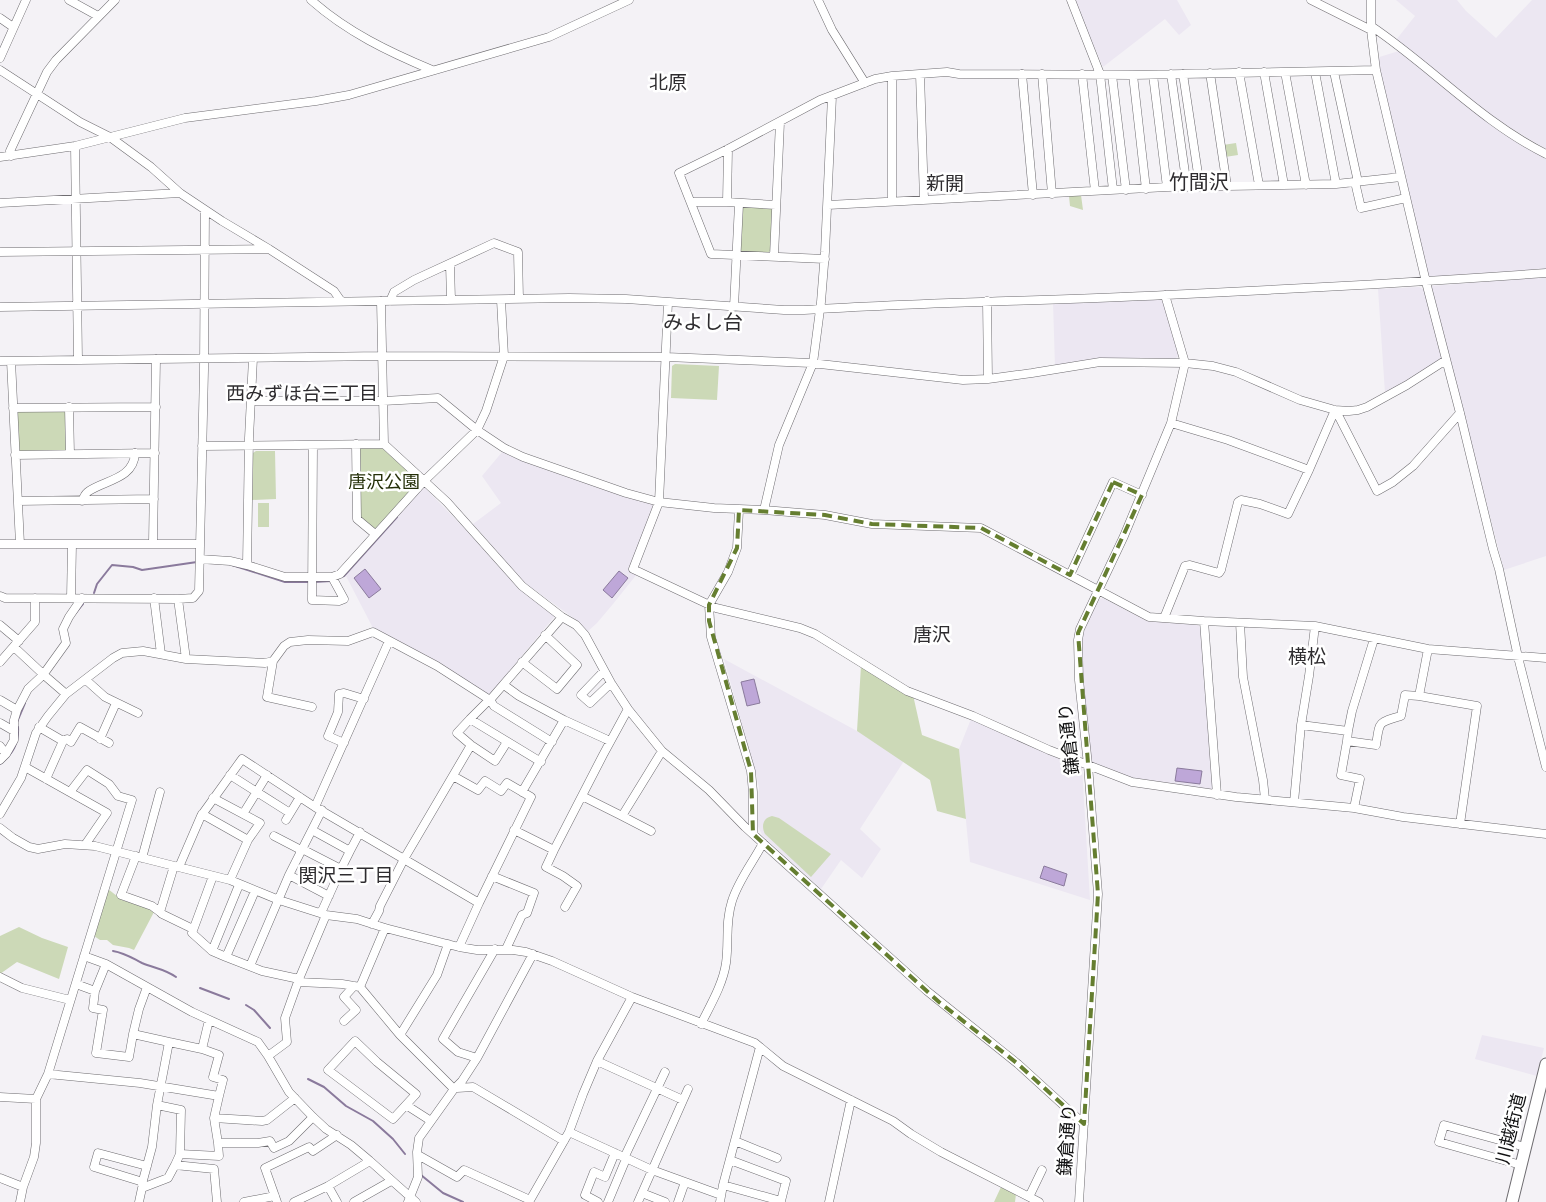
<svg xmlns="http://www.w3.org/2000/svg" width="1546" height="1202" font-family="'Alegreya Sans','Noto Sans JP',sans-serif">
	<rect width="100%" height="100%" fill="#f4f2f6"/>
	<path fill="#ece7f2" d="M1074,0H1177L1191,25L1179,35L1165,19L1103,67Z
		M1396,0H1457L1466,11L1496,38L1532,0H1546V149L1494,118L1396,40L1415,16Z
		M1399,51L1546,157V269L1429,277L1376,58Z
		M1546,277V556L1504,570L1431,290L1432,286Z
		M1419,287L1425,290L1443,358L1442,360L1385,393L1378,289Z
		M1160,299L1164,302L1179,355L1175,359H1097L1055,367L1053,302Z
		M503,451L552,472L653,504L655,507L628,569L637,574L613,604L597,623L587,632L579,622L525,583L473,524L501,503L482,476Z
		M421,487H424L469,533L518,588L555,616L491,693L488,694L439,663L374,630L346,576Z
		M1103,598L1147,621L1198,625L1201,628L1215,789L1212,793L1135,781L1091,763L1083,682L1082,637L1097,600Z
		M724,659L857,731L904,761L860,829L881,849L862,878L841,860L821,889L762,835L758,826L759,788L756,774Z
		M971,719L1080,765L1082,767L1090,900L970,862L959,749Z
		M1482,1035L1544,1048L1537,1076L1475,1059Z"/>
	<path fill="#ccd9b7" d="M1236,143L1238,155L1225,157L1223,145Z
		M1081,195L1083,210L1070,206L1069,196Z
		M744,206L770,207L773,209L770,251L768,253L742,252L740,249L741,208Z
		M675,364L719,366L717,400L671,398L672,366Z
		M65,410L67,412V449L66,451L20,452L18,450L16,414L18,411Z
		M360,447L382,448L419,481V484L376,531L360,516L358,449Z
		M256,451H275L276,499L252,500L253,453Z
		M258,503H269V527H258Z
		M861,666L913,695L922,735L959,749L966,819L937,811L930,780L857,731Z
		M772,816L779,818L831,854L811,877L765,834C761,826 763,818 772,816Z
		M108,889L122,900L152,909L154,912L134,950L129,948L113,945L107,940H100L94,936Z
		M19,927L42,938L68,947L59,979L17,962L0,974V936Z
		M1001,1187L1016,1194L1015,1202H994Z"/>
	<path fill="#bea7d8" stroke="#8a7a9c" d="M365,569L381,589L369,598L354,578Z
		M619,571L628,578L612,598L603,590Z
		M754,679L760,703L747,706L741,682Z
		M1177,768L1202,771L1200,784L1175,781Z
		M1044,866L1067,874L1064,886L1040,878Z"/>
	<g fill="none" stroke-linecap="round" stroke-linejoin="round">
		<path stroke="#8a7a9c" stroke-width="2" d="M232,565L285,582H309
			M341,577L344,576L397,517
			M314,582L331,581
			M94,593L97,584L112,565L133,567L142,570L197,562
			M75,614L83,604
			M17,722L25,703
			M0,764C13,754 19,743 18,727
			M113,951C125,953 132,958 142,963C154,968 165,969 176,977
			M200,988L229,999
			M246,1005L254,1010L270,1028
			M308,1079L324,1087L346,1106L373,1121L393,1139L405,1154
			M421,1175L443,1193L463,1202"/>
		<defs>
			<path id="minor" d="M69,0L98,16
				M311,0C347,32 389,52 432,70
				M818,0L832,30L865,83
				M1071,0L1100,74L1113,190
				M1311,0L1371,30
				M1371,0V30L1376,70L1426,282L1460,413L1493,549L1499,569L1518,657L1546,767
				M0,18L13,27
				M1371,26C1432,67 1480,121 1546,154
				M0,58L26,0
				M0,70L80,122L110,137L151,167L180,193L222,221L269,249L334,291L341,301
				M1239,72L1259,185
				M1264,72L1284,185
				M1285,72L1306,185
				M1315,72L1336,184
				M1334,72L1358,182
				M1210,73L1227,186
				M920,74L924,200
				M1022,74L1033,195
				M1042,74L1052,194
				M1082,74L1095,191
				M1171,74L1187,187
				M1183,74L1200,187
				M1112,75L1126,190
				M1133,75L1146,189
				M1153,75L1167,187
				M892,76V201
				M75,146L78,360
				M11,156L10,151L47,72L56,60L115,0
				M0,157L75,146L185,118L316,101L349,95L549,37L629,0
				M1355,182L1361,208L1406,198
				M691,202H727L776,205
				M727,202L728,149
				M0,203L180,193
				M828,205L1167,187L1336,184L1401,177
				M0,252L268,249
				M774,256L780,122
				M825,259L711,254L679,173L728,149L820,100L875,79L892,76L947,72L959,74L1133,75L1376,70
				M450,264L451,300
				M381,301L384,444
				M390,301L394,292L414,280L494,243L518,252L519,299
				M987,301L988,379
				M668,302L659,502L633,569L716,608L800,628L815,634L907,691L973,716L1049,750L1132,782L1236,797L1354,808L1403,817L1546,834
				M0,307L569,298L626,299L784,310H804C924,302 1045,301 1166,295C1293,289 1419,282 1546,273
				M734,307L739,204
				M0,361L382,356L666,357L811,363L963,380L988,379L1032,373L1100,362L1185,363L1213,366L1236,372L1300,400L1335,410L1349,411L1358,410L1367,407L1407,385L1446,360
				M11,361L20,544
				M251,401H383L438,398L477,430L504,448L523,457L626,493L659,502L714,508L764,510L825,515L872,524L981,528L1149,617L1204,621L1315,626L1428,649L1546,658
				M69,407L70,454
				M13,408L156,407
				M1336,411L1377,491L1393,482L1413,466L1460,413
				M1171,423L1228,440L1309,470
				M356,444L357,519L375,534
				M313,445L312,600L339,601L344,599L332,577
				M202,446L384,444L447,502L522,586L562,617L576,625L585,635L611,683L628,709L662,751L709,790L745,827L927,991L1018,1064L1084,1124
				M15,455L155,453
				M18,501L154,499
				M82,501C84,497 85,493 89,491C105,480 134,479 135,453
				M739,510L737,548L728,572L709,605L711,637L751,771L753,792V834
				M764,510L779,445L813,363L821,302L825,252L832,96
				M153,543L156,359
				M0,544H199
				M200,559L230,561L247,565L285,577H332L340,574L424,481L477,430L486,411L504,356L501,300
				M247,565L249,438L253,358
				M1070,575L1113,482L1142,495
				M0,596L5,598L178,599L193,598L199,591L204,370L205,210
				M71,598L72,544
				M154,598L161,654
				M178,599L186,659
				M1164,618L1185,566L1190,565L1219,573L1221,570L1238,502L1241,500L1260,504L1288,514L1309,470L1335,410
				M1204,621L1217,795
				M1240,623L1243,677L1263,780L1265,799
				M0,625L19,641
				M14,647L44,675L66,694
				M273,661L267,697L312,707
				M0,662L35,622V598
				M522,662L557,689L577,665L545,635
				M604,671L581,695L590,703L611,683
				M86,680L105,697L138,713
				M504,685L519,696L564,720L522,792
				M1419,696L1428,649
				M0,700L17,710
				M489,700L470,719L541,762
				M490,700L494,706L552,742
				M470,719L457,733L471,745L495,761L507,742
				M564,720L610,741
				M0,723L14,731
				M1301,725L1348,731L1352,711L1374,639
				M39,727L63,741L46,779
				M1348,731L1347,741L1376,745C1380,721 1377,723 1401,716L1405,695L1419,696L1477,706L1460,824
				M100,739L116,703
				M63,741L67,739L71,742L80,727L109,743
				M1347,741L1341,775L1360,779L1354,808
				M344,743L328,736L338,712L339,694L344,693L364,699
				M0,746L6,754
				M0,760L6,754L14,740V720L17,710L28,689L43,675L66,643L63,629L69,617L82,598
				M25,767L107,813L85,845
				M230,775L290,813
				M453,776L478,790L485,781L501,791L507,783L531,797L479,903L459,947
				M582,796L622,816L662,751
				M213,798L260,823L248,840L230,880
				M1294,802L1301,725L1309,676L1315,626
				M315,807L389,641
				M0,814L21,778L36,733L48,716L66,694L113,658L122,653L143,651L186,659L265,663L273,661L284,646L290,642L308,640L348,641L373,632L437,666L490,700L562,617
				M202,814L248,840
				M243,814L267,775
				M622,816L651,831
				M286,820L300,797
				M0,828L13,838L29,847L38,849L65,844L95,846L230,880L279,900L326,915L357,919L385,928L459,947L477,950H513L526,952L552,961L632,997L755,1043L783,1066L893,1121L911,1134L941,1152L1039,1202
				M514,830L554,850L603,755L628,709
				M274,836L301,850
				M302,849L341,869L350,851L312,830
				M554,850L546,867L563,876L577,886L565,907
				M350,851L360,832
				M136,856L121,895L152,906L160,912
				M142,858L160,792
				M174,866L160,912L162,914L193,929
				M179,867L201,816L242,759L315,807L479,903
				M289,875L329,896
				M213,876L192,933L212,951L226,957
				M492,876L534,893L527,913L522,915L506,949
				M255,891L226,957L262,971L299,979
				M321,913L341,869
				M372,924L379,911L380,906L404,859L471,745
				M448,944L437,975L400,1035L454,1089
				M212,951L239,885
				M84,956L106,964
				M250,966L289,875L322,810
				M0,977L22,988L70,1000
				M298,982L342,984L360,987L400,1035
				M76,984L95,991L106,964L192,1012L258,1042L268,1056L289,1092L313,1117L326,1129L351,1145L370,1161L416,1202
				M147,987L139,1009L133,1034L169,1042L157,1105L181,1110L180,1154L175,1165
				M360,987L385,928
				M95,991L93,1008L103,1010L96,1053L129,1057L133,1034
				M344,1021L356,1010L344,997L354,986
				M701,1024C711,1004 723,984 726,963C729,942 725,922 732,901C738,881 753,862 763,843
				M355,1041L377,1062L416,1094L393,1119L328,1070Z
				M169,1042L202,1049L219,1055L213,1077L223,1080L219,1096
				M202,1049L209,1020
				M268,1056L287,1042L285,1018L299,979L326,915
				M477,1058L458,1052L443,1039L495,949
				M597,1061L683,1100
				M48,1074L140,1083L219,1096L214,1118L218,1143L219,1156L180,1154
				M457,1088L473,1087L564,1141
				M0,1097L36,1099
				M406,1105L431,1121
				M214,1118L262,1121L267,1120L295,1098
				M569,1132L652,1170L721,1195
				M735,1141L777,1158
				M218,1143H258L270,1141L274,1148L289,1141L313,1117
				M418,1155L457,1177L464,1170L530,1200
				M624,1158L665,1072
				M1521,1165L1439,1142L1444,1125L1525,1147
				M0,1178L23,1187
				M143,1182L94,1167L98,1153L147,1166
				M142,1184L152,1147L157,1105
				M723,1185L781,1201L786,1181L730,1160
				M328,1186L337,1202
				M642,1193L665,1202
				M1029,1197L1042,1170
				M20,1202L23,1187L34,1157L36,1143V1099L48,1074L132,800L118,796L109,784L87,770L70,792
				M139,1202L142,1188L168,1178L175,1165L214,1169L217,1202
				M244,1202L275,1196
				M277,1202L265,1168L309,1147L313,1151L337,1135
				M294,1202L328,1186L370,1161
				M354,1202L391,1181
				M408,1202L418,1177L417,1152L419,1138L454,1089L462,1081L477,1058L533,954
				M529,1202L569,1132L583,1094L597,1061L632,997
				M598,1202L585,1195L594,1172L605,1177L615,1153
				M608,1202L626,1159
				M638,1202L688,1089
				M678,1202L685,1182
				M720,1202L723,1185L760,1047
				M829,1202L851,1100
				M1079,1202L1098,894L1088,765L1079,680L1078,640L1080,629L1124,536L1171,423L1185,363L1165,295"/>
			<path id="highway" d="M1512,1202L1546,1064"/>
		</defs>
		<use href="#minor" stroke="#6e6c70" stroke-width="9"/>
		<use href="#highway" stroke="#6e6c70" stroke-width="13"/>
		<use href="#minor" stroke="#fff" stroke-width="8"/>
		<use href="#highway" stroke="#fff" stroke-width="11"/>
	</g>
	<path fill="none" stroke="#657e30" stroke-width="4" stroke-dasharray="10 6" stroke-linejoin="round" d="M1113,482L1142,495L1078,633L1098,894L1084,1124L1018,1064L939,1002L753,834L751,771L709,621V605L737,548L739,510L825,515L872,524L981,528L1070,575Z"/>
	<g text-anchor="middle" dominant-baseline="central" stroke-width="5" stroke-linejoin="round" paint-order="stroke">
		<g font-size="18" fill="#242f08" stroke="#fff">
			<text x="384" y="483">唐沢公園</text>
		</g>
		<g font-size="18" fill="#101011" stroke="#fff">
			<text transform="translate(1070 739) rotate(-96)">鎌倉通り</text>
			<text transform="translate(1512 1129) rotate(-76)">川越街道</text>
			<text transform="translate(1068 1140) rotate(-86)">鎌倉通り</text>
		</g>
		<g font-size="19" fill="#2e2c2f" stroke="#fff">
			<text x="668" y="83">北原</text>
			<text x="945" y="184">新開</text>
			<text x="302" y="394">西みずほ台三丁目</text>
			<text x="932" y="635">唐沢</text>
			<text x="1307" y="657">横松</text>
			<text x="346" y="876">関沢三丁目</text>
		</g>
		<g font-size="20" fill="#2e2c2f" stroke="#fff">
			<text x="1199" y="183">竹間沢</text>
			<text x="703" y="323">みよし台</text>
		</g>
	</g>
</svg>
